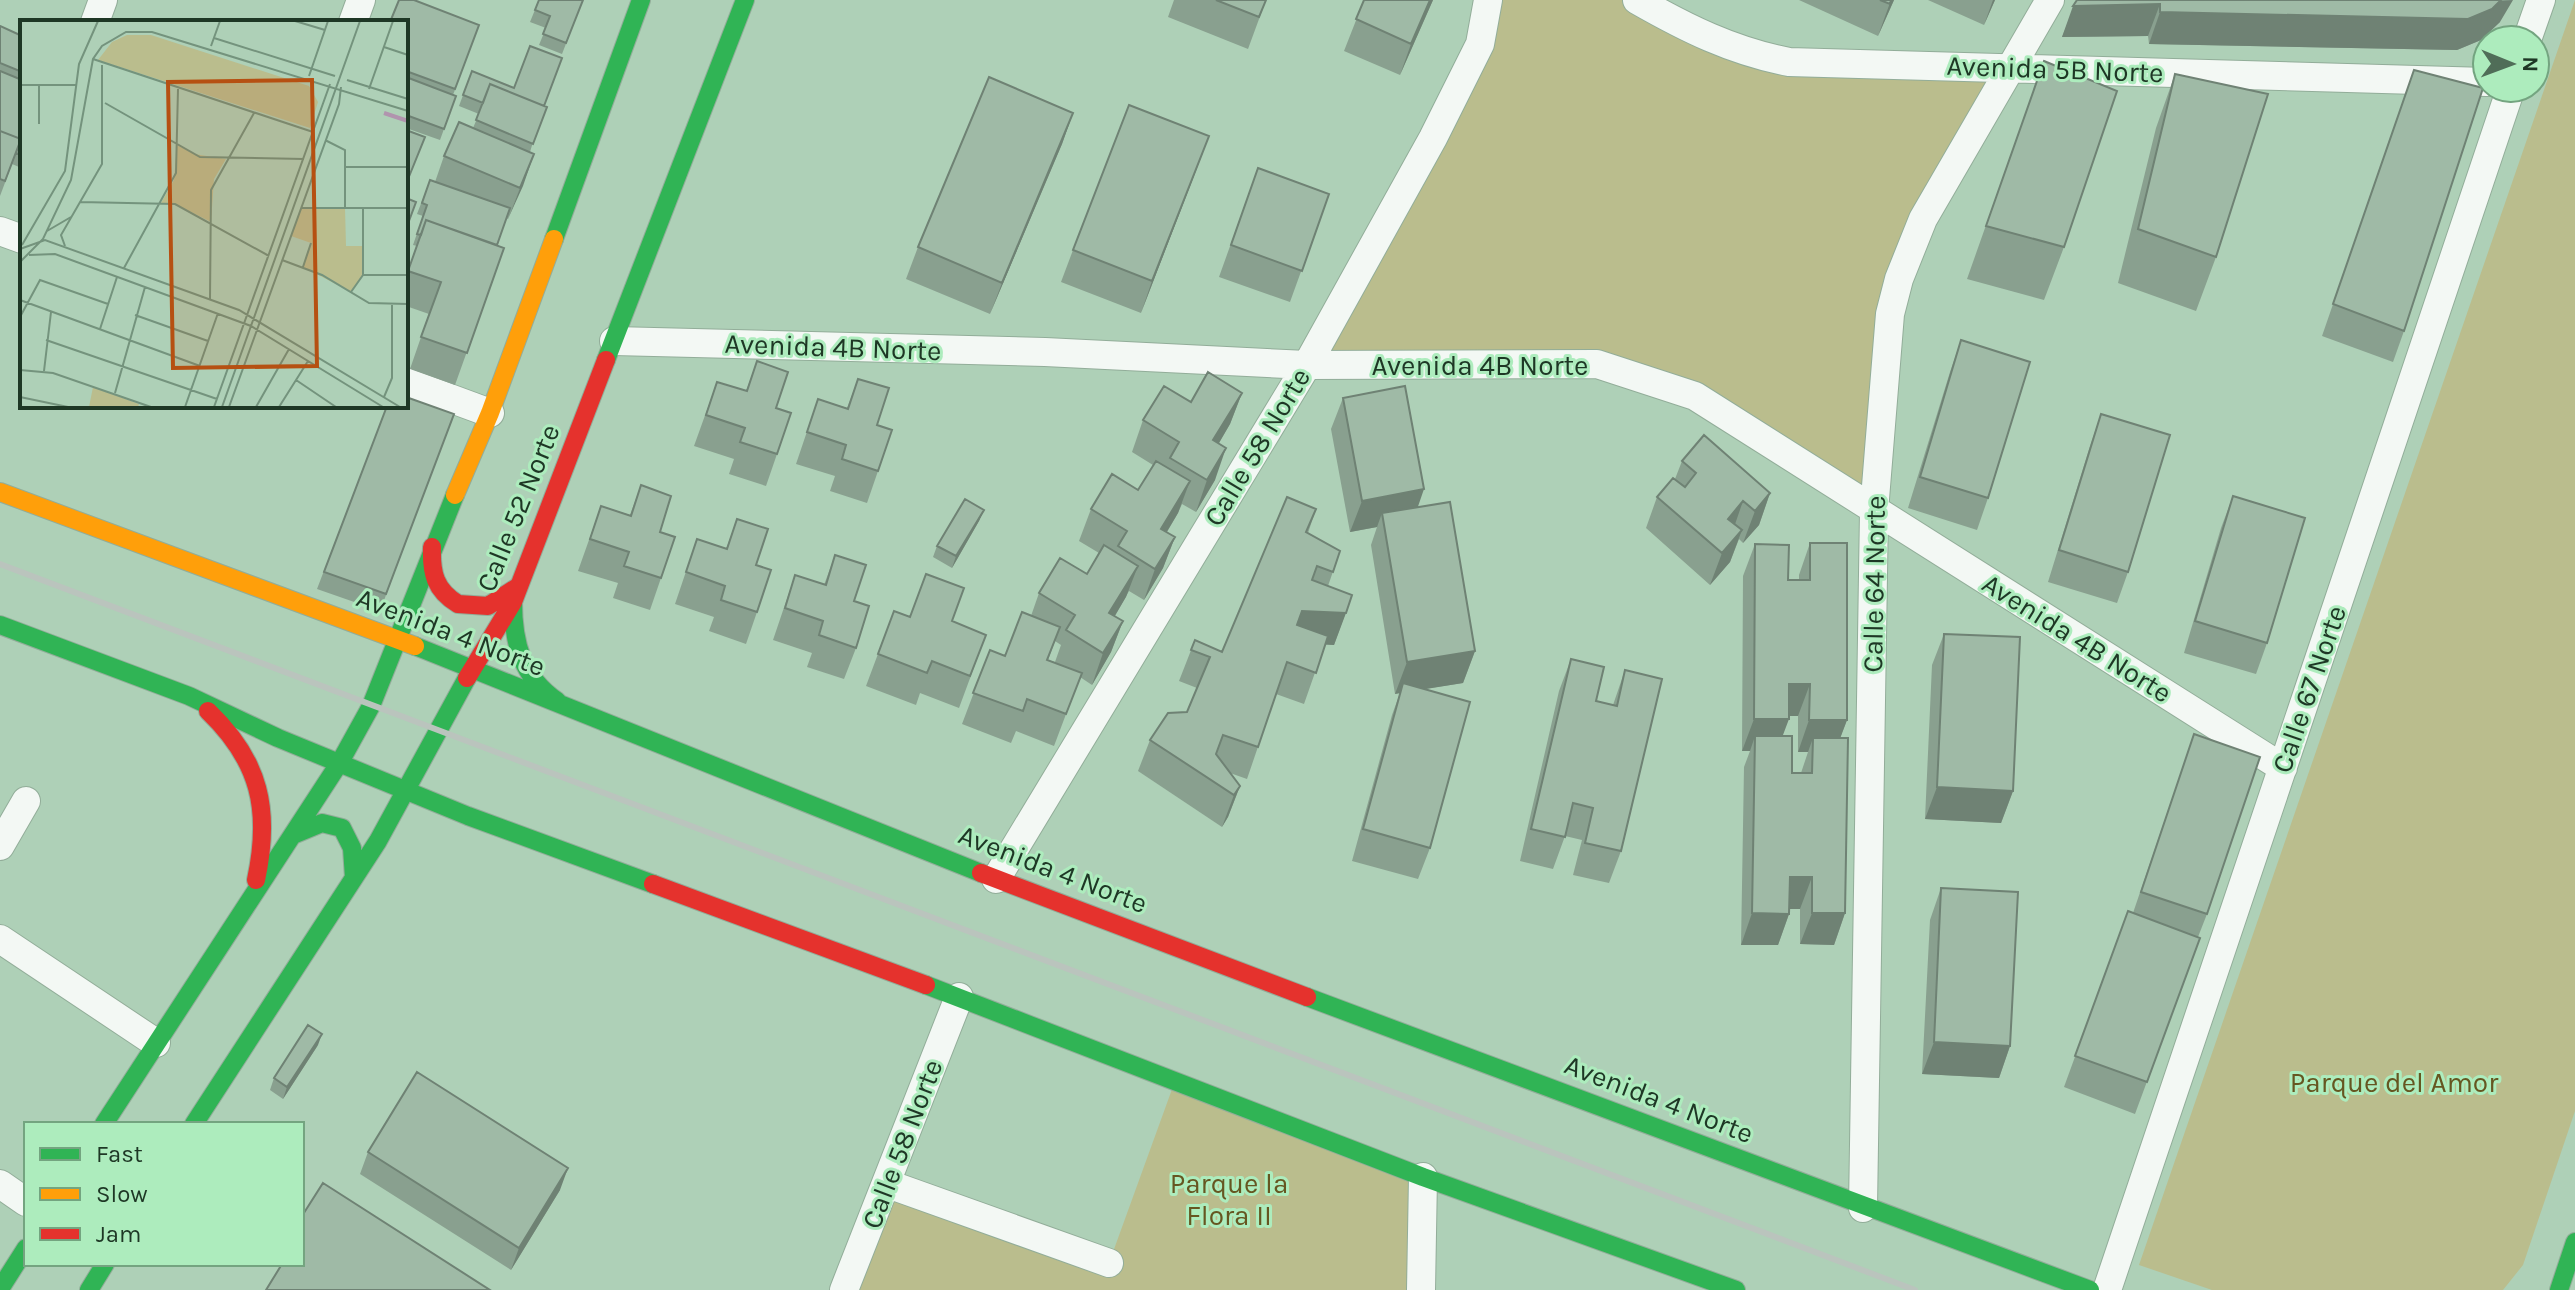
<svg xmlns="http://www.w3.org/2000/svg" width="2575" height="1290" font-family="Karla,sans-serif">
	<rect width="100%" height="100%" fill="#aed0b7"/>
	<path fill="#babd8d" d="M1488,0H1637L1753,55L2011,67L1899,279L1874,511L1695,396L1597,364L1307,365Z
		M2575,0V1111L2523,1265L2503,1290H2212L2139,1265Z
		M1175,1081L1423,1177L1421,1290H844L888,1184L1109,1263Z"/>
	<g fill="none" stroke-linecap="round" stroke-linejoin="round">
		<defs>
			<path id="street" d="M1637,0C1686,28 1732,51 1789,62L2487,82
				M95,22L103,0
				M353,22L361,0
				M2527,40L2541,0
				M0,231L22,239
				M614,341L1045,352L1307,365L1597,364L1695,396L2283,768
				M406,382L490,413
				M0,846L26,801
				M996,879L1307,365L1433,138L1480,44L1488,0
				M0,939L156,1043
				M0,1184L26,1202
				M888,1184L1109,1263
				M1863,1208L1874,511L1890,314L1899,279L1923,219L2050,0
				M844,1290L959,997
				M1421,1290L1423,1177
				M2107,1290L2511,88"/>
			<path id="fast" d="M554,239L641,0
				M606,360L745,0
				M513,602C513,643 522,677 557,701
				M0,625L189,696L278,738L468,816L653,884
				M415,646L981,873
				M293,835L322,823L342,828L352,848L354,878
				M926,985L1423,1177L1736,1290
				M1307,997L2090,1290
				M104,1124L340,762L371,706L455,495
				M194,1124L378,841L467,678
				M0,1289L26,1248
				M89,1290L105,1264
				M2559,1290L2575,1242"/>
			<path id="slow" d="M0,492L415,646
				M455,495L490,413L554,239"/>
			<path id="jam" d="M432,547C431,573 435,590 458,604L488,606L519,586
				M467,678L513,602L606,360
				M208,711C260,761 271,810 256,880
				M981,873L1307,997
				M653,884L926,985"/>
		</defs>
		<use href="#street" stroke="#92ad99" stroke-width="30"/>
		<use href="#fast" stroke="#92ad99" stroke-width="20"/>
		<use href="#slow" stroke="#92ad99" stroke-width="20"/>
		<use href="#jam" stroke="#92ad99" stroke-width="20"/>
		<use href="#street" stroke="#f3f8f4" stroke-width="28"/>
		<use href="#fast" stroke="#30b455" stroke-width="18"/>
		<use href="#slow" stroke="#ff9f0a" stroke-width="18"/>
		<use href="#jam" stroke="#e5322d" stroke-width="18"/>
		<path stroke="#bac4bd" stroke-width="6" d="M0,564L1915,1290"/>
	</g>
	<path fill="#89a08f" fill-rule="evenodd" d="M539,0H583L562,54L539,45L546,28L530,22Z
		M1174,0H1266L1248,49L1168,17Z
		M1364,0H1433L1400,75L1344,51Z
		M1799,0H1894L1878,36Z
		M1928,0H1995L1984,25Z
		M2077,0L2500,22L2481,40L2457,50L2149,44L2148,36L2062,37Z
		M406,22L479,25L453,95L456,96L440,140L406,128Z
		M0,26L22,36V159L19,167L12,164L0,196Z
		M2044,61L2064,247L2044,300L1967,279Z
		M2414,70L2404,331L2393,362L2322,336Z
		M472,71L544,106L530,152L534,154L508,219L506,218L497,245L504,248L455,385L410,369L429,314L406,306V276L417,246L413,245L423,216L417,214L430,180L435,182L444,156L473,128L479,114L459,106Z
		M2175,74L2216,257L2196,311L2118,283L2156,128Z
		M1073,113L1062,144L990,314L906,279L918,247Z
		M1197,168L1141,313L1061,282L1073,250Z
		M1258,168L1329,194L1290,302L1219,277Z
		M1961,340L1988,498L1977,530L1908,508L1950,372Z
		M757,361L776,408L777,454L766,486L729,474L734,459L694,446L717,382L746,391Z
		M858,379L877,425L878,471L867,503L830,491L835,476L796,464L818,399L847,408Z
		M1242,393L1230,424L1219,443L1215,480L1196,512L1182,504L1178,513L1167,532L1175,537L1163,568L1144,600L1129,591L1115,616L1123,621L1111,652L1092,685L1080,677L1054,746L1016,731L1011,743L962,724L990,650L1005,656L1031,616L1039,593L1087,574L1099,553L1079,541L1091,509L1138,490L1153,465L1132,452L1143,420L1191,402ZM1055,641L1061,645L1055,662L1048,660Z
		M1343,398L1418,507L1475,651L1463,683L1424,689L1430,848L1418,879L1352,861L1392,715L1400,693L1395,694L1371,545L1377,527L1350,532L1331,429Z
		M387,406L454,414L380,611L317,589Z
		M2101,414L2128,572L2117,603L2048,582L2090,446Z
		M1682,461L1770,493L1759,525L1743,543L1739,539L1730,562L1710,585L1646,528L1657,497L1675,479Z
		M641,485L660,532L661,578L650,610L613,598L618,583L578,571L601,506L630,515Z
		M2233,496L2267,643L2256,674L2184,653L2221,528Z
		M1316,509L1308,533L1340,551L1328,586L1352,595L1334,645L1325,644L1304,704L1276,694L1247,779L1230,773L1240,786L1228,817L1222,827L1138,771L1150,740L1187,712L1197,688L1179,681L1195,640L1222,652Z
		M984,510L979,521L952,568L933,557L937,546Z
		M737,519L756,565L757,612L746,644L709,631L714,617L675,604L697,539L726,549Z
		M1810,543L1847,720L1840,738L1845,913L1834,945L1800,944V909H1790L1789,914L1778,945H1741L1744,767L1750,751H1742L1743,576L1755,544L1788,580H1799V575ZM1789,716H1798V752H1808L1801,773H1792L1782,736Z
		M835,555L854,601L856,648L844,679L807,667L812,653L773,640L795,575L824,585Z
		M894,611L910,617L952,621L986,635L959,708L920,693L916,705L866,686Z
		M1944,634L2013,791L2001,823L1925,819L1932,665Z
		M1571,659L1596,701L1613,705L1625,670L1621,851L1609,883L1573,875L1582,840L1565,836L1553,869L1520,861L1559,691Z
		M2194,734L2207,914L2198,937L2200,938L2135,1114L2064,1087L2128,911L2133,913Z
		M1941,888L2010,1046L1999,1078L1922,1074L1930,920Z
		M318,1045L283,1099L270,1090L274,1078Z
		M368,1152L560,1190L511,1270L360,1174Z"/>
	<path fill="#6f8274" d="M1430,0H1433L1400,75L1411,44Z
		M1891,0H1894L1878,36Z
		M1993,0H1995L1984,25Z
		M2513,0L2500,22L2481,40L2457,50L2149,44L2160,12Z
		M2160,4L2148,36L2062,37L2073,6Z
		M1073,113L1062,144L990,314L1002,283Z
		M1209,136L1197,168L1141,313L1152,281Z
		M534,154L523,186L508,219L520,188Z
		M1242,393L1230,424L1202,472L1213,440Z
		M1226,448L1215,480L1196,512L1207,480Z
		M1190,481L1178,513L1150,560L1161,529Z
		M1424,489L1413,521L1382,513L1377,527L1350,532L1362,501Z
		M1770,493L1759,525L1743,543L1755,511Z
		M1743,501L1732,533L1717,550L1728,519Z
		M984,510L979,521L952,568L956,556Z
		M1742,530L1730,562L1710,585L1722,553Z
		M1175,537L1163,568L1144,600L1155,569Z
		M1138,566L1126,597L1098,644L1109,613Z
		M1302,611L1346,613L1334,645L1290,643Z
		M1123,621L1111,652L1092,685L1103,653Z
		M1475,651L1463,683L1401,693L1403,683L1400,693L1395,694L1407,662Z
		M1789,684H1810L1798,716H1777Z
		M1754,719H1789L1777,751L1755,736L1750,751H1742Z
		M1809,720H1847L1835,752L1813,738L1808,752H1798Z
		M1240,786L1228,817L1222,827L1234,795Z
		M1937,787L2013,791L2001,823L1925,819Z
		M1790,877H1812L1800,909H1779Z
		M1752,913L1789,914L1778,945H1741Z
		M1812,913H1845L1834,945L1800,944Z
		M322,1034L318,1045L283,1099L287,1087Z
		M1934,1042L2010,1046L1999,1078L1922,1074Z
		M568,1168L560,1190L511,1270L519,1248Z"/>
	<path fill="#9fbaa6" stroke="#6f8274" stroke-width="2" d="M399,0H414L479,25L455,89L406,71V22H390Z
		M539,0H583L566,43L543,34L550,16L535,10Z
		M1216,0H1266L1259,17Z
		M1364,0H1430L1411,44L1356,19Z
		M1880,0H1891L1890,4Z
		M2077,0H2501L2492,9L2468,19L2160,12V4L2073,6Z
		M0,26L22,36V72L0,63Z
		M530,46L562,58L544,106L490,84L483,103L463,95L472,71L514,88Z
		M2044,61L2117,91L2064,247L1986,226Z
		M2414,70L2483,88L2404,331L2333,304Z
		M0,71L22,80V155L16,153L21,139L0,131Z
		M2175,74L2268,94L2216,257L2138,229Z
		M406,77L456,96L444,129L406,115Z
		M989,77L1073,113L1002,283L918,247Z
		M490,84L547,107L533,144L476,120Z
		M1129,105L1209,136L1152,281L1073,250Z
		M459,122L534,154L520,188L444,156Z
		M406,130L425,137L406,184Z
		M0,131L21,139L5,181L0,179Z
		M1258,168L1329,194L1302,271L1231,245Z
		M430,180L510,208L497,245L426,220L421,235L417,234L427,205L422,203Z
		M406,198L416,202L406,229Z
		M426,220L504,248L467,353L421,337L441,282L408,271Z
		M1961,340L2030,362L1988,498L1920,477Z
		M757,361L788,372L776,408L791,413L777,454L740,442L745,428L706,415L717,382L747,391Z
		M1208,372L1242,393L1213,440L1226,448L1207,480L1170,458L1179,442L1143,420L1164,386L1191,402Z
		M858,379L889,388L877,425L892,430L878,471L842,459L846,445L807,432L818,399L848,409Z
		M1405,386L1424,489L1362,501L1343,398Z
		M406,397L454,414L386,594L324,572L387,406H406Z
		M2101,414L2170,435L2128,572L2059,550Z
		M1704,435L1770,493L1755,511L1743,501L1728,519L1742,530L1722,553L1657,497L1673,478L1685,487L1696,473L1682,461Z
		M1156,461L1190,481L1161,529L1175,537L1155,569L1118,546L1127,531L1091,509L1112,474L1138,490Z
		M641,485L671,496L660,532L675,537L661,578L624,566L629,552L590,539L601,506L631,516Z
		M2233,496L2305,518L2267,643L2195,621Z
		M1287,497L1316,509L1306,532L1340,551L1333,572L1317,566L1312,580L1352,595L1346,613L1302,611L1297,625L1328,636L1316,673L1287,662L1258,747L1223,735L1216,754L1240,786L1234,795L1150,740L1168,713L1187,712L1210,657L1191,650L1195,640L1222,652Z
		M965,499L984,510L956,556L937,546Z
		M1450,502L1475,651L1407,662L1382,513Z
		M737,519L768,529L756,565L771,570L757,612L721,600L725,586L686,572L697,539L727,549Z
		M1810,543H1847V720H1809L1810,684H1789V719H1754L1755,544L1789,545L1788,580H1810Z
		M1104,545L1138,566L1109,613L1123,621L1103,653L1066,630L1075,615L1039,593L1060,558L1087,574Z
		M835,555L866,565L854,601L869,606L856,648L819,635L823,621L785,608L795,575L826,585Z
		M926,574L964,588L952,621L986,635L970,676L932,661L927,673L878,654L894,611L910,617Z
		M1022,612L1060,627L1047,660L1082,673L1066,714L1027,699L1023,711L973,693L990,650L1005,656Z
		M1944,634L2020,637L2013,791L1937,787Z
		M1571,659L1604,667L1596,701L1617,706L1625,670L1662,679L1621,851L1585,843L1593,808L1573,803L1565,837L1531,829Z
		M1403,683L1470,702L1430,848L1363,829Z
		M2194,734L2260,757L2207,914L2141,892Z
		M1755,736H1792V773H1812L1813,738H1848L1845,913H1812V877H1790L1789,914L1752,913Z
		M1941,888L2018,892L2010,1046L1934,1042Z
		M2128,911L2200,938L2147,1082L2075,1056Z
		M308,1025L322,1034L287,1087L274,1078Z
		M417,1072L568,1168L519,1248L368,1152Z
		M323,1183L490,1290H266L282,1264H302V1216Z"/>
	<g text-anchor="middle" dominant-baseline="central" stroke-width="6" stroke-linejoin="round" paint-order="stroke">
		<g font-size="28" fill="#1e3725" stroke="#adecbd">
			<text transform="translate(2055 69) rotate(2)">Avenida 5B Norte</text>
			<text transform="translate(833 347) rotate(2)">Avenida 4B Norte</text>
			<text x="1480" y="365">Avenida 4B Norte</text>
			<text transform="translate(1257 447) rotate(-59)">Calle 58 Norte</text>
			<text transform="translate(518 508) rotate(-68)">Calle 52 Norte</text>
			<text transform="translate(1874 584) rotate(-89)">Calle 64 Norte</text>
			<text transform="translate(451 632) rotate(21)">Avenida 4 Norte</text>
			<text transform="translate(2077 638) rotate(32)">Avenida 4B Norte</text>
			<text transform="translate(2309 689) rotate(-71)">Calle 67 Norte</text>
			<text transform="translate(1053 869) rotate(21)">Avenida 4 Norte</text>
			<text transform="translate(1659 1099) rotate(21)">Avenida 4 Norte</text>
			<text transform="translate(902 1144) rotate(-69)">Calle 58 Norte</text>
		</g>
		<g font-size="28" fill="#665621" stroke="#adecbd">
			<text x="2394" y="1082">Parque del Amor</text>
			<text x="1229" y="1183">Parque la<tspan x="1229" dy="32">Flora II</tspan></text>
		</g>
	</g>
	<g transform="translate(20 20)">
		<rect width="388" height="388" fill="#aed0b7"/>
		<path d="M107,15H131L289,66L298,82L290,108L78,40L92,22ZM157,125L174,134L206,139L194,159L191,202L155,184L141,183L154,160ZM281,188H325L326,226H343V255L331,272L283,247L291,223L271,216ZM73,367L119,384L118,387H69Z" fill="#babd8d"/>
		<path fill="none" stroke="#b194ae" stroke-width="4" d="M364,93L388,101"/>
		<path fill="none" stroke="#74937d" stroke-width="2" d="M275,1L305,10M194,18L315,56M191,26L200,1M364,27L388,35M73,39L293,112M289,56L308,1M327,60L388,79M0,65H56M19,65V104M349,69L373,1M85,83L180,137L284,139M305,120L325,130V188M325,147H388M60,182L155,184L249,236M281,188H388M27,211L51,197M2,225L45,151L59,44L78,1M45,226L41,215L82,144V45M0,229L25,220L219,290L380,387M9,235L35,234L231,306L363,387M262,240L302,255L349,283L388,284M0,242L23,219L51,160L73,39L82,26L106,12H132L388,91M283,247L291,223M104,248L156,153L158,69M343,255H388M331,272L343,255V188M190,279L191,170L234,93M0,280L180,346M115,295L188,321M0,297L20,260L88,284M80,309L97,257M26,320L197,379M0,350L33,353L131,387M24,351L31,292M276,360L316,387M95,373L125,267M0,377L48,387M364,377L372,358V285M165,387L198,293M194,387L310,64M202,387L340,1M209,387L319,84L321,67M236,387L269,329M259,387L288,341"/>
		<path fill="#b65012" fill-opacity="0.15" stroke="#b65012" stroke-width="4" d="M292,60L297,346L153,348L148,62Z"/>
		<rect width="388" height="388" fill="none" stroke="#1e3725" stroke-width="4"/>
	</g>
	<rect x="24" y="1122" width="280" height="144" fill="#adecbd" stroke="#74a480" stroke-width="2"/>
	<rect x="40" y="1148" width="40" height="12" fill="#30b455" stroke="#74a480" stroke-width="2"/>
	<text x="96" y="1162" font-size="24" fill="#1e3725">Fast</text>
	<rect x="40" y="1188" width="40" height="12" fill="#ff9f0a" stroke="#74a480" stroke-width="2"/>
	<text x="96" y="1202" font-size="24" fill="#1e3725">Slow</text>
	<rect x="40" y="1228" width="40" height="12" fill="#e5322d" stroke="#74a480" stroke-width="2"/>
	<text x="96" y="1242" font-size="24" fill="#1e3725">Jam</text>
	<g transform="translate(2511 64) rotate(91)"><circle r="38" fill="#adecbd" stroke="#74a480" stroke-width="2"/>
	<path d="M0-6L14 30L0 20L-14 30Z" fill="#506d58"/>
	<text y="-12" font-size="22" font-weight="bold" text-anchor="middle" fill="#1e3725">N</text>
	</g>
</svg>
